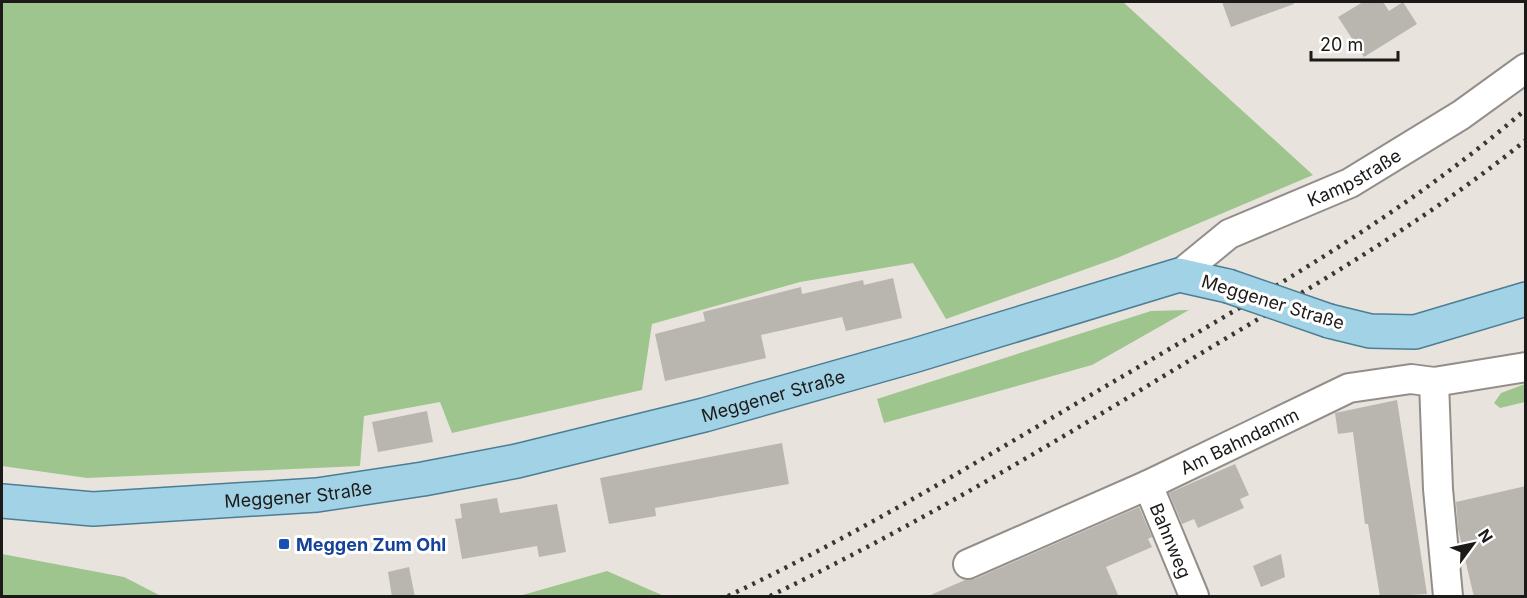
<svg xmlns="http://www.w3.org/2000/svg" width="1527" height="598" font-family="Inter,sans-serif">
	<rect width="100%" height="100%" fill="#e9e3dd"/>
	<path fill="#9ec58d" d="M2,2H1123L1313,175L1117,258L946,319L913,263L800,282L652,324L642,390L452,433L440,402L364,416L360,466L87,478L2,466Z
		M1189,310L1092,365L884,423L877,399L1151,311Z
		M1525,384V402L1500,408L1494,403L1501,393Z
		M2,554L124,577L161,596H2Z
		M607,571L664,596H519Z"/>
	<path fill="#b9b5af" d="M1222,2H1293L1294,4L1231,27Z
		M1363,2H1383L1389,11L1403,2L1417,24L1364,57L1338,17Z
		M893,278L902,318L846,331L842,317L761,335L766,358L665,381L655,334L705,321L703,312L801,287L802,294L863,280L864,285Z
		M1397,400L1427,594L1380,597L1368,524H1365L1353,432L1338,434L1335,413Z
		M427,411L433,442L378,452L372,422Z
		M782,443L789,484L655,508L656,516L609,524L600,478Z
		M1235,464L1249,495L1240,499L1244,508L1198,528L1194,519L1182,524L1169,493Z
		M1526,486V597H1474L1458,529L1456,502Z
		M497,498L500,513L557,504L566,552L539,557L537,546L462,559L455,519L462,518L460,504Z
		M1139,507L1152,537L1148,539L1152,547L1106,567L1119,597H926L965,580L975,579Z
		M1281,554L1285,577L1261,587L1253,566Z
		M409,567L415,597H392L388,572Z"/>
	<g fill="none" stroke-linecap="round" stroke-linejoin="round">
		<defs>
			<g id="minor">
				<path id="s1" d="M1179,275L1229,234L1350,183L1461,115L1526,68"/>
				<path d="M1434,382L1438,489L1448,596"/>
				<path id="s2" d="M1148,485L1194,596"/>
				<path id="s3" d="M968,564L1148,485L1349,388L1411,379L1434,382L1526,367"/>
			</g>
			<g id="major">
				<path d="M1329,321L1370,331L1415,332L1526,299"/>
				<path id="s4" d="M2,501L93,509L317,495L423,479L517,461L704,415L916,355L1179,275L1228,286"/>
			</g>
		</defs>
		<use href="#minor" stroke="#938e89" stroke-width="32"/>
		<use href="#major" stroke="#4b7e94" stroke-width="36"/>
		<use href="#minor" stroke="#fff" stroke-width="28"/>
		<use href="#major" stroke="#a2d2e6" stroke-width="33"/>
		<path stroke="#393634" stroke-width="4.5" stroke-dasharray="3 6" stroke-linecap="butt" d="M728,596C863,532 990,454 1118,379C1258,297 1403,216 1526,109
			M770,596C918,525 1060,439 1200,354C1311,287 1425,222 1526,140"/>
		<defs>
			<path id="major-bridge" d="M1228,286L1329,321"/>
		</defs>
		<use href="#major-bridge" stroke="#4b7e94" stroke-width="36" stroke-linecap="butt"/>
		<use href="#major-bridge" stroke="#a2d2e6" stroke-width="33"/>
	</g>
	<rect fill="#1a4fb4" stroke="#fff" stroke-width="2" x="278" y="538" width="12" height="12" rx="3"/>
	<g text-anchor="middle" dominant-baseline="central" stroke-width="6" stroke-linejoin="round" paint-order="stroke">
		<g font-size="18" fill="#1c1a18" stroke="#fff">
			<text stroke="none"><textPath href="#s1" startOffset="202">Kampstraße</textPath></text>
			<text transform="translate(1273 302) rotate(17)">Meggener Straße</text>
			<text stroke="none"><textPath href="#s4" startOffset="783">Meggener Straße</textPath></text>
			<text stroke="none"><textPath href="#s3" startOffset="298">Am Bahndamm</textPath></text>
			<text stroke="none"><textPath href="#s4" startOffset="297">Meggener Straße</textPath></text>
			<text stroke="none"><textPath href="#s2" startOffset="60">Bahnweg</textPath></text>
		</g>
		<g font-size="18" font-weight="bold" fill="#164399" stroke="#fff" text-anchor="start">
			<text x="296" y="544">Meggen Zum Ohl</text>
		</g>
	</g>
	<rect width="1527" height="598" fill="none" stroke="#1c1a18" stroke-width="6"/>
	<g transform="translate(1473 544) rotate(57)" stroke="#ffffff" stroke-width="4.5" paint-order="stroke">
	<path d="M0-4.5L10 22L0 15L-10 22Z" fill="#1c1a18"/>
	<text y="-9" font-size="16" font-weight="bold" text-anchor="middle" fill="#1c1a18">N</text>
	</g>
	<path d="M1311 51v9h87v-9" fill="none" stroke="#1c1a18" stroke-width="3"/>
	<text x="1320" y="51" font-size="18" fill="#1c1a18" stroke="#ffffff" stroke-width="4.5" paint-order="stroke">20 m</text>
</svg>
